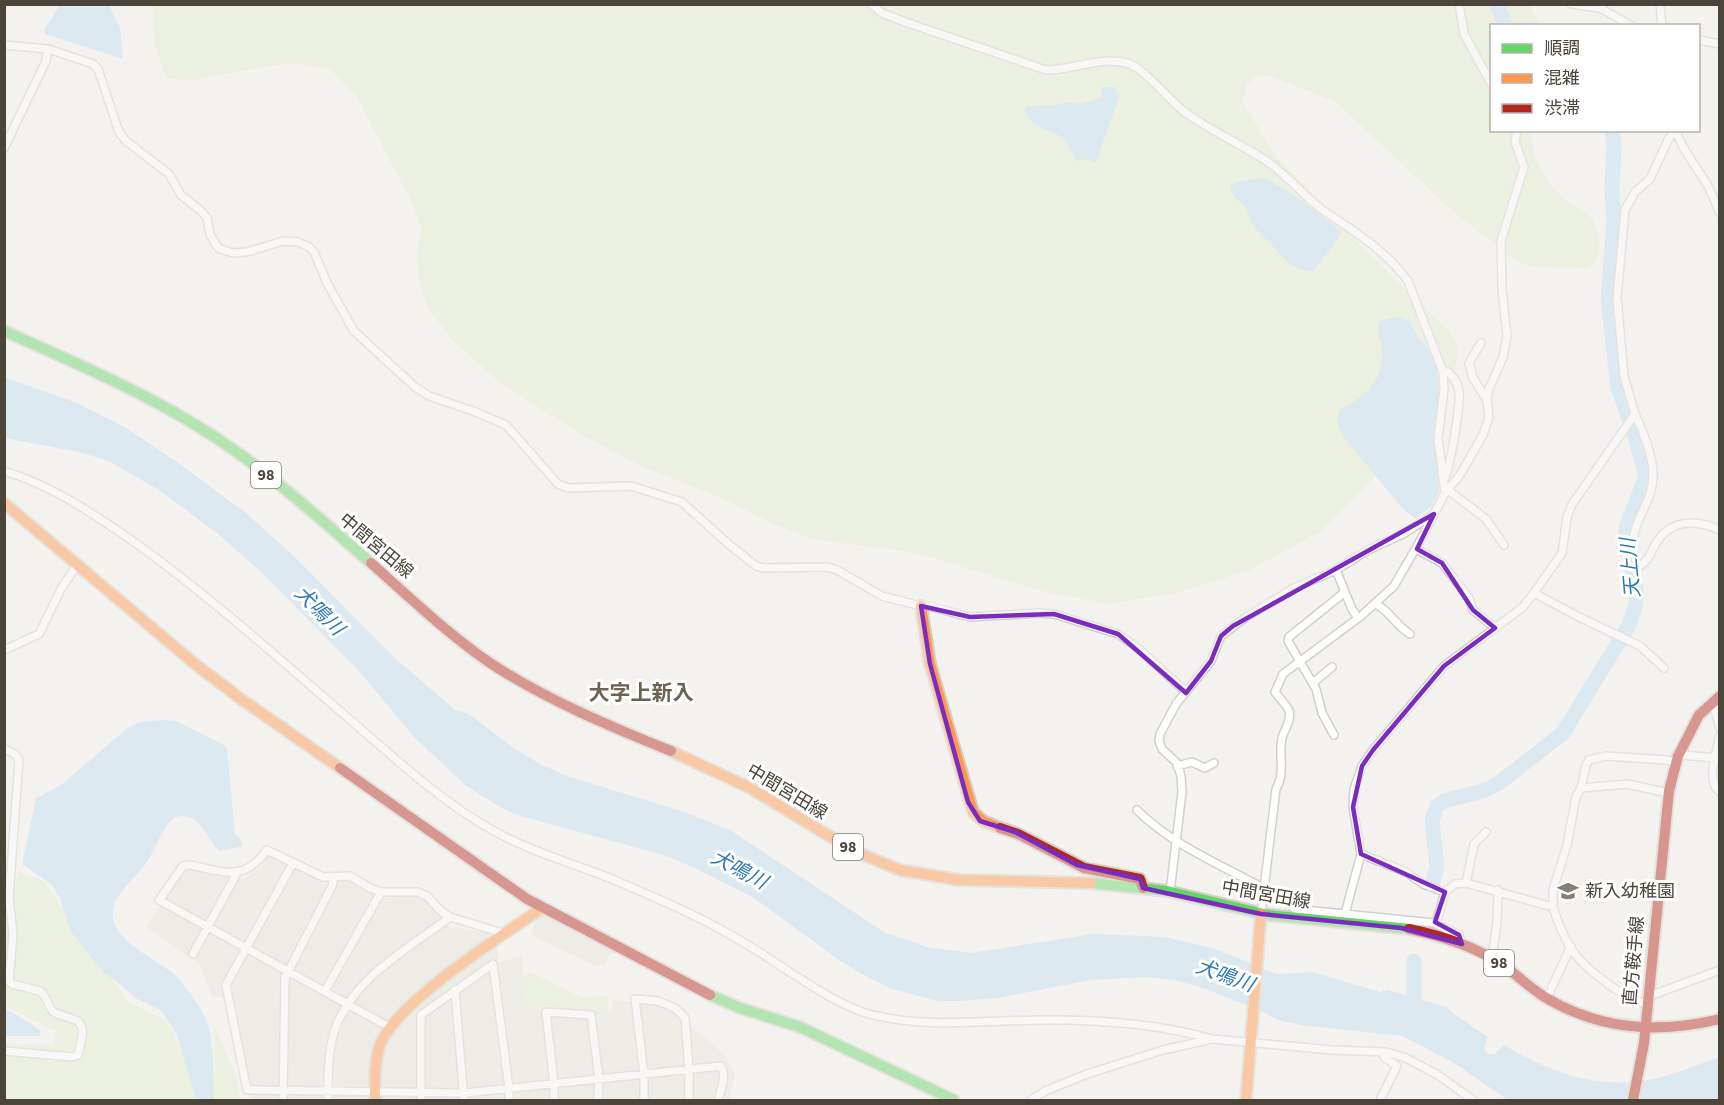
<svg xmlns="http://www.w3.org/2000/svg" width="1724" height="1105" font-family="'Source Sans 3','Noto Sans JP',sans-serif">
	<rect width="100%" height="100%" fill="#f4f2ee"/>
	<path fill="#e7e4dc" d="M268,855L327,883L343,878L381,898L421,896L449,926L496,935L498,962L522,956L525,1008L561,1012L612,1011V1000L667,1006L723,1053L735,1074L729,1100H253L234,997H212L199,963L146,927L185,869L243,879L262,867Z
		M545,915L612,951L604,965L595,966L531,935L536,918Z"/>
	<path fill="#e1eecf" d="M152,5H1530L1541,25L1492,26V130L1532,131C1529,156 1546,183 1565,199C1573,205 1585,210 1591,218C1601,232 1605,258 1588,268L1537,267L1515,261L1448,207L1336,102L1271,76L1256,77L1247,84L1242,102L1276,155L1347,232L1450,332L1458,348L1456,368L1445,391L1367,485L1320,532L1250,570L1176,593L1108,604L1042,591L917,553L811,539L773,524L717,496L645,468L578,433L497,380L451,339L427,306L419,281L417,254L421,228L413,205L357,97L331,70L304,64L273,65L193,80L167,79L155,46Z
		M21,873L44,881L129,1003L167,1021L199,1088L216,1072L213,1025L235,1071L241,1100H5L4,1043L52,1045L57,1032L5,1006V901Z
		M530,972L581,997L609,996V1011L561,1012L525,1008L523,973Z"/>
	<path fill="#c0ddf1" d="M60,5H109L120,28L123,59L45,34L44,30Z
		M1102,87H1116V93L1120,94L1096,162L1087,159L1076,161L1067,142L1060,136L1036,125L1025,114V109L1029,106L1055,105L1070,102L1082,104L1098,99L1101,97Z
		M1261,178L1267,179L1301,200L1341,231L1338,239L1313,271C1292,271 1283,257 1270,243C1265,238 1258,232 1253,226C1250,221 1249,213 1246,208C1240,200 1229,197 1231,185L1241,181Z
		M1393,317L1404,318L1410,322L1420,341L1425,344L1435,362L1437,372L1439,391L1434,440L1439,491L1432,506L1415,519L1402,508L1342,435L1337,424L1339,411C1365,395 1384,383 1382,349C1381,341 1377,334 1377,325L1381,321Z
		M4,377L77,403L125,427L184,467L246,513L296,558L395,658L455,710L469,714L515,749L540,764L567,776L681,811L730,830L884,932L927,947L971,953L1094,934L1165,937L1216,949L1276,974L1312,972L1380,992L1388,990L1447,1007L1454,1014L1488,1037L1484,1048L1488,1054H1494L1504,1045C1553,1074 1601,1091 1658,1078C1679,1073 1699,1064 1719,1057V1100H1508L1454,1063L1402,1036L1301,1025L1277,1020L1265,1013L1206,989L1178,981L1145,977L1091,980L998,998L959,1001H939L892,989L871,979L840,961L754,898L697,869L664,855L517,815L493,803L465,785L415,738L358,670L262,573L218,534L162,492L109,461L79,452L5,438Z
		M162,720L176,721L222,744L227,748L235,835L240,838L243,846L220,851C207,841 203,816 181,816C165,816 156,850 147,862C138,876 119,889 114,906C112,911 113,919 115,924C121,941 141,951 155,961C161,965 168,969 174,974C186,986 208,1015 210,1032C214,1054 213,1078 214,1100H196L177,1035L167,1019L160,1010L135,998L120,984L103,972L71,932L60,898L51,884L22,864L36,798L61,785L129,727L140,722Z
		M5,1010L12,1012L40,1030V1036H5Z"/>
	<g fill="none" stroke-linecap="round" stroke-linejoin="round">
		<path stroke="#c0ddf1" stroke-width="15" d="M1497,4L1505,26
			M1433,882L1437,867L1432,820L1437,806L1444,801L1486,790L1499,783L1563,733L1629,625L1636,604V590L1625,536L1627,525L1646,476L1633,429L1618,388L1608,301L1614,221L1612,188L1614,147L1612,130
			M1414,961V1018"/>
		<defs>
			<path id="street" d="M871,4L882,13L905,22L1046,70C1073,70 1100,56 1127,63C1145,68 1169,101 1186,113C1211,131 1239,143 1265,160C1287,174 1303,196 1324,211C1354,231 1386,251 1408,281L1443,372L1444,389L1438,438L1445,493
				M1459,4L1464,34L1492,85
				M1571,4L1600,8L1632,26
				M1660,4L1662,26
				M1698,40L1720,44
				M4,45L48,49L93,64L98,69L119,132L126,141L169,174L181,195L200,210L207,218L210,234L216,245L220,249L233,253L247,252L283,241L298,242L309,247L314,252L328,285L354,331L415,387L429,396L473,411L506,425L558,484L568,488L631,486L682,502L726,542L756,566L763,568L828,567L837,570L882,596L921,606H929L970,617L1039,613L1054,614L1118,634L1138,648L1185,691
				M1675,130L1683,147L1708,186L1720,213
				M4,148L46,61L48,49
				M1481,343L1469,363L1473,378L1487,400
				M1443,372H1448C1454,378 1459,384 1459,393C1460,409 1451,462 1445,477
				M1635,414C1643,432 1652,453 1653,472C1655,509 1622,523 1637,565L1640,566C1650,559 1651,552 1656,543C1671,519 1697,519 1720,530
				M4,471C54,486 95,515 137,544C213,599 284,663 355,724C398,761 442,802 492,830C528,850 568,862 607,877C636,889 666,902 695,916C724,930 752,947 779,965C804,981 840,1006 869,1014C930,1030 993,1019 1055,1020C1108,1020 1162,1025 1212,1039
				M1448,490L1486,519L1504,545
				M1416,549L1442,563L1469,598L1473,610L1495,628
				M1336,570L1345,592
				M1534,593L1579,617L1640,646L1664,668
				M1376,604C1390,611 1395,625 1410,634
				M4,650L39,634L61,589L77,565
				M1313,683L1332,667
				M1709,703L1714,707L1720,728
				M1334,735L1322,713L1316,689L1288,641L1289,637L1345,592L1352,609L1358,618
				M1720,736C1717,751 1705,782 1720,792
				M4,749L15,754L19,760L9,897L13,934L9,981L12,984L40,991L44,995L51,1009L55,1013L78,1021C87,1029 80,1044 78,1055L72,1057L4,1051
				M1678,756L1683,755L1716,758
				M1177,766L1192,762L1205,768L1214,763
				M1581,788L1627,784L1669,793
				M1137,810C1172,845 1221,865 1263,888L1274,891L1295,909L1434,923L1459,935L1462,944
				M1361,854L1406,872L1423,884L1445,892L1455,884L1466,883L1553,907V890L1567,845L1576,797L1581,788L1586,765L1589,760L1606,756L1667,760L1676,763
				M293,863L226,985L247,1090L465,1093L721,1066C727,1077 721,1089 718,1100
				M1466,883L1474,844L1486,832
				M1170,892L1182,792L1181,776L1177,763L1162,749L1159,741L1160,734L1176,704L1211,661L1221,636L1246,617L1294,588L1336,570L1368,550L1403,534L1434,514
				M1553,907C1557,921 1564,937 1572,950C1585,969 1624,999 1647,1004
				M1261,914L1276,789C1286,773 1278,756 1282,738C1284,730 1292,720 1289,711C1287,705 1279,698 1275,692L1283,674L1361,616L1394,586L1420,541L1445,493L1460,475L1483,435L1489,417L1487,400L1489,389L1503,357L1507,336L1502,290L1501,241L1524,167L1515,142L1517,130
				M1345,914L1361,854L1353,807L1354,789L1362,766L1373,750L1444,666L1522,608L1534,593L1562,553L1567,518L1571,506L1635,414L1624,376L1617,297L1625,210L1635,192L1650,179L1668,140L1675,130
				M1436,924L1445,892
				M193,954L237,873
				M1492,958L1497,923L1498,890
				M455,990L464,1100
				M325,991L381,892
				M1647,997L1720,970
				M1547,998L1571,946
				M389,1027L159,900L183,866L189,865C224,871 243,883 267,850L323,877L350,876L370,888L381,892H418L427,896L441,911L450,917L506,934
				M283,1100L285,978L332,886L334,878
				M328,1100C328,1078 328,1053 334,1032C351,979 408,949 450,917
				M421,1100V1015L493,964L509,1088V1100
				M554,1100V1084L546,1012L591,1015L599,1079L598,1100
				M644,1100V1074L635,999L658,1001L675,1008L685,1018L689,1069V1100
				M1031,1100L1045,1091L1087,1074L1163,1050L1212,1039L1332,1050L1386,1052L1406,1058L1438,1075L1473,1100
				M1380,1100L1397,1066L1384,1057L1383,1052"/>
			<path id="fast" d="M4,331C83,366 163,400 234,450C282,484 326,524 371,563
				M1091,883L1167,891L1268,915L1409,929
				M710,995L740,1008L800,1027L954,1100"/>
			<path id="slow" d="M4,503L195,664L241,699L340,768
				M921,606L930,664L973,812L983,821L1000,828
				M671,751L750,788L854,851L900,870L959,880L1091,883
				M375,1100C375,1082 374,1062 380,1045C397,1001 502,936 542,908
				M1246,1100L1261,914"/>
			<path id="jam" d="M371,563C409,597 448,634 490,663C547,700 609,726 671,751
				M340,768L527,899L710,995
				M1000,828L1018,834L1084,868L1140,879L1143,888
				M1409,929C1443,936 1474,946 1503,965C1517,975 1529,987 1543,996C1598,1030 1659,1034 1720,1019
				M1633,1100L1644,1043L1669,791L1678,756L1699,715L1720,696"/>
		</defs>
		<use href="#street" stroke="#d2d0cb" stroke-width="10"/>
		<use href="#fast" stroke="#d3cfc5" stroke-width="14"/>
		<use href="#slow" stroke="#d3cfc5" stroke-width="14"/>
		<use href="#jam" stroke="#d3cfc5" stroke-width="14"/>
		<use href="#street" stroke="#fdfdfc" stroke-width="7"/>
		<use href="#fast" stroke="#63d668" stroke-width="10"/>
		<use href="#slow" stroke="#ff974d" stroke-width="10"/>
		<use href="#jam" stroke="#b3261e" stroke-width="10"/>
	</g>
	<path d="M0 0H1724V1105H0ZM1434,514L1417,549L1442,563L1473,610L1495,628L1444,666L1373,750L1362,766L1353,807L1361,854L1445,892L1435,922L1459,935L1462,944L1401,928L1261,914L1143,888L1140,879L1077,865L1015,832L980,821L968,802L930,664L921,606L970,617L1054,614L1118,634L1186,693L1211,661L1221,636L1233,626Z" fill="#f4f2ee" fill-opacity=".55" fill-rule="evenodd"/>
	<path fill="none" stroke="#7b2cbf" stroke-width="4.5" stroke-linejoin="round" d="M1434,514L1417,549L1442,563L1473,610L1495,628L1444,666L1373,750L1362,766L1353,807L1361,854L1445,892L1435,922L1459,935L1462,944L1401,928L1261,914L1143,888L1140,879L1077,865L1015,832L980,821L968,802L930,664L921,606L970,617L1054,614L1118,634L1186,693L1211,661L1221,636L1233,626Z"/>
	<defs>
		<symbol id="school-bare" viewBox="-9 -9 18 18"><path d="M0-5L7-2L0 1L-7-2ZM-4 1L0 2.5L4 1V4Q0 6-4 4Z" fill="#868178" stroke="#fff" stroke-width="2.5" paint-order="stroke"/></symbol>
	</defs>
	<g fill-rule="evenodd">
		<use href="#school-bare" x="1553" y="876" width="30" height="30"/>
	</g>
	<g text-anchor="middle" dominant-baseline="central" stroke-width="6" stroke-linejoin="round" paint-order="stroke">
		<g fill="#fff" stroke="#817c74" stroke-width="1.5">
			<rect x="251" y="462" width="30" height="26" rx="4.5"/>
			<rect x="833" y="834" width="30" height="26" rx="4.5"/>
			<rect x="1484" y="950" width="30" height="26" rx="4.5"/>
		</g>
		<g font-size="16" font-weight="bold" fill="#4b4439">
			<text x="266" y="475">98</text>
			<text x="848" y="847">98</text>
			<text x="1499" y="963">98</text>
		</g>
		<g font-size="18" fill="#4b4439" stroke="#fff">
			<text transform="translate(376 546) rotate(40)">中間宮田線</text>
			<text transform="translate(787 792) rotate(31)">中間宮田線</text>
			<text transform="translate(1266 895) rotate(10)">中間宮田線</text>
			<text transform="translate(1634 961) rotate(-85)">直方鞍手線</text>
		</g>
		<g font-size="18" fill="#4b4439" stroke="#fff" text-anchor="start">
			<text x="1585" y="891">新入幼稚園</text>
		</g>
		<g font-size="20" font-style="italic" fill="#2e7ab2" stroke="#fff">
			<text transform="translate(1631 568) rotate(-95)">天上川</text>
			<text transform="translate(319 611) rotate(45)">犬鳴川</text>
			<text transform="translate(739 870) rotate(28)">犬鳴川</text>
			<text transform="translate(1225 976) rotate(20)">犬鳴川</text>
		</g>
		<g font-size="21" font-weight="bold" fill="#6e6250" stroke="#fff">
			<text x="641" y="693">大字上新入</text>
		</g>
	</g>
	<rect width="1724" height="1105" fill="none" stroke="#4b4439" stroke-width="12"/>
	<rect x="1490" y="24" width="210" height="108" fill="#ffffff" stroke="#b7b4b0" stroke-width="1.5"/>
	<rect x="1502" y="44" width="30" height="9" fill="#63d668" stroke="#b7b4b0" stroke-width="1.5"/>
	<text x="1544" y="54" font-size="18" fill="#4b4439">順調</text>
	<rect x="1502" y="74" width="30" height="9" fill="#ff974d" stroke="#b7b4b0" stroke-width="1.5"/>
	<text x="1544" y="84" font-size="18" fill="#4b4439">混雑</text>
	<rect x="1502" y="104" width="30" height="9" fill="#b3261e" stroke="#b7b4b0" stroke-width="1.5"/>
	<text x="1544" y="114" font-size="18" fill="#4b4439">渋滞</text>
</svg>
